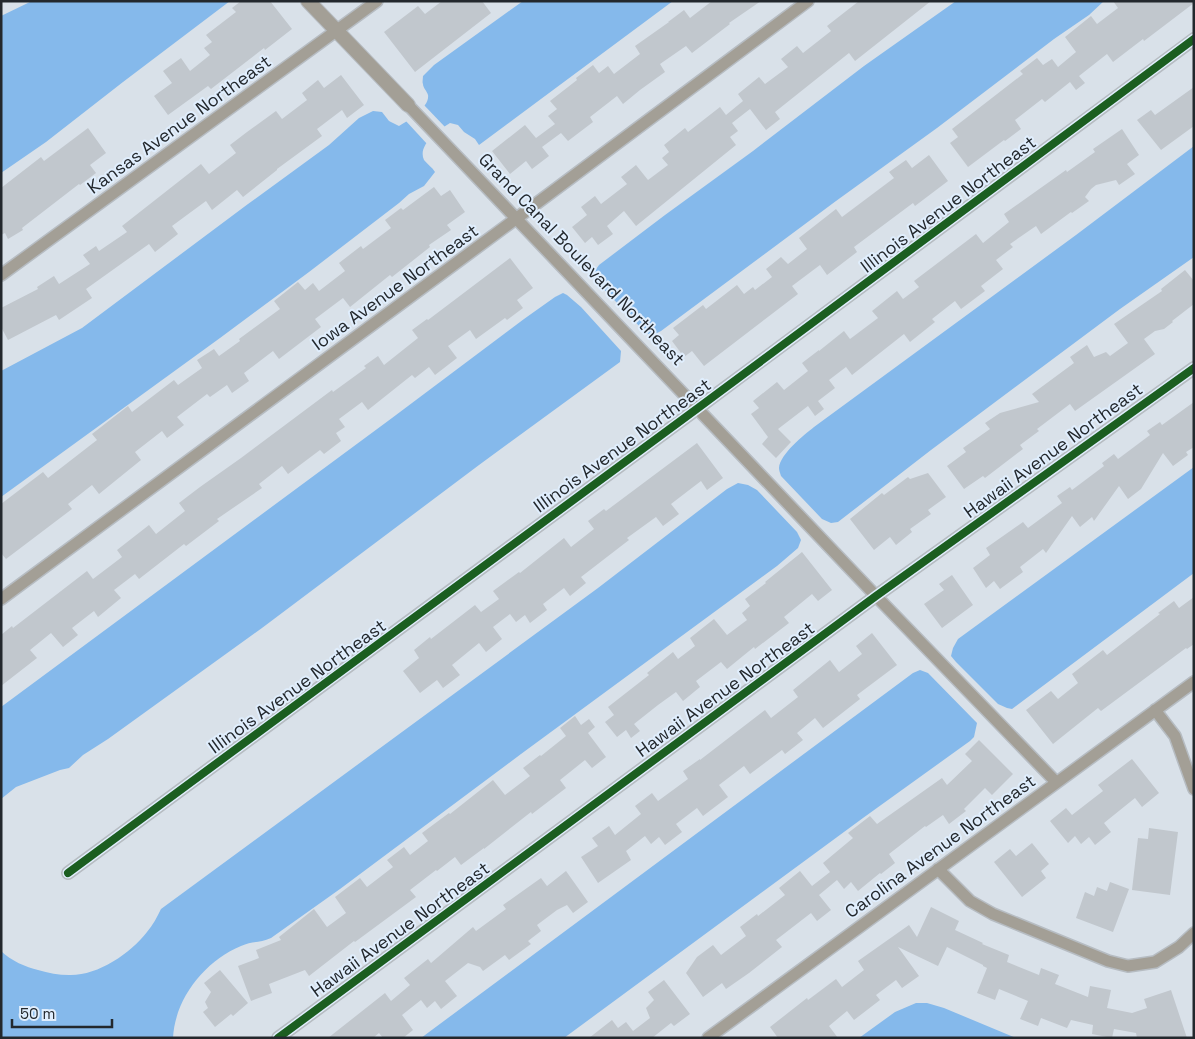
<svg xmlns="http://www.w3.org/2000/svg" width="1195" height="1039" font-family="'Space Grotesk',sans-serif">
	<rect width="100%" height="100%" fill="#d9e1e9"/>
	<path fill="#85b9eb" d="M32,1H230L123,82L46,142L1,173V16Z
		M523,1H673L545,96L479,145L475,139L464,132L458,125L450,123C439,130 417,145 424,160C427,164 432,167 435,172L424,186L409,194L399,203L309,272L220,338L1,497V371L82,328L248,204L329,145L359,118L373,111L382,112L389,121L399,126C408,121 430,107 428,95C427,91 423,88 423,84C422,82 423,79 423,76L434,65Z
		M956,1H1104L1089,15L1054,39L937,128L836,201L661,331L651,336L643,330L595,280L594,272L599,265L665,215L753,151L864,66Z
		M1194,146V257L1120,309L931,450L838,522L831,523L822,519L781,476C780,473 779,470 779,468C780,454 804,435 814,427L1076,235Z
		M563,293L567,295L581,307L621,351L620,362L479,465L262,628L108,739L83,755L69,768L60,770L16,787L1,799V707L392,418L524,319L555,297Z
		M1194,467V573L1012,709L1007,708L998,704L956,662L951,656L953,648L958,639Z
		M738,483L748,485L757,490L797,532L801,540L798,548L777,566L521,754L340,889L271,938C260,943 252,941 241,946C205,961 175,998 173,1038H1V951C11,961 26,967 38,970C48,973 59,975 69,975C97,976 130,954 147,932C153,925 157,917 161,909L598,588L727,489Z
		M920,670L928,673L977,723L974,737L970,741L863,818L564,1038H421L913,673Z
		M916,1003H927L944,1008L1016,1038H859L895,1012Z"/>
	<path fill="#d9e1e9" d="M423,104L446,128L428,145L405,120Z"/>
	<path fill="#c1c7cd" d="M241,1H270L292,29L265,50L264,48L211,89L208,86L168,115L154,96L172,83L163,71L181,58L190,71L210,55L204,48L212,42L206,35L236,12L232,8Z
		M442,1H482L491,13L415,72L384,32L418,6L425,14Z
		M712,1H761L729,23L730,24L692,53L686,46L660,64L665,72L640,90L623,104L617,96L590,117L593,122L568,141L561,133L542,147L549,156L532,169L526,161L510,174L492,151L525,125L536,138L555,124L548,116L557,109L550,101L577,80L576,78L593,65L599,73L608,66L614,74L640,54L635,46L669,22H668L684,10L690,18Z
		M859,1H931L855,61L849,53L775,112L780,119L766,130L750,109L732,123L738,131L730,137L736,145L636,226L624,211L607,226L613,234L598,245L592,237L585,243L572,227L587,215L581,207L595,196L601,204L627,184L621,177L636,165L648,180L668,165L662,158L669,152L664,145L685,128L688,132L720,107L726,115L743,101L738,94L759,77L765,84L788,67L781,59L797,46L803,53L831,31L827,26Z
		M1113,1H1194V3L1144,41L1143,39L1113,62L1107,54L1079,76L1085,83L1076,90L1070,82L1045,102L1042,99L1015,120L1021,129L1005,141L1004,140L968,167L950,143L958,137L952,129L1023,74L1020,71L1037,58L1043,65L1052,59L1058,67L1076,52L1065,37L1091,16L1097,24L1118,8Z
		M341,75L364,105L347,118L342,110L317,129L322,136L277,169V170L243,197L237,190L212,210L206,201L191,212L172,226L178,234L155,252L149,244L86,289L92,298L59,320L56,315L8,340L1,327V308L38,289L37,287L54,276L59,284L90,264L83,255L96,246L99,251L127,232L122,226L201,164L209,174L236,153L230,145L247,132L276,111L282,119L307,100L302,93L318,80L324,88Z
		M1194,87V126L1161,150L1137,120L1151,110L1155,115Z
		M88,128L106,153L90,165L96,173L80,185L79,184L22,228L23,230L8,239L5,233L1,235V188L41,157L44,161Z
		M1122,129L1139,155L1127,164L1135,174L1119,185L1116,180L1096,185L1091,189L1085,197L1089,201L1072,213L1071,212L1041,234L1036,226L1010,244L1013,247L996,260L1003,269L981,286L985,291L961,309L955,301L932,319L935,322L910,342L904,334L852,375L846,367L829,380L835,388L818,401L824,409L815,416L808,406L778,429L791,442L776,458L762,444L768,437L751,414L759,408L753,401L777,382L784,390L808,371L802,363L819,350V351L844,331L850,339L878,318L872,311L897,291L903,299L919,287L914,281L976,234L983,243L1009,222L1004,214L1066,170L1067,172L1095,152L1093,149Z
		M929,155L948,181L915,206L913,203L854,247L857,252L827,275L820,265L792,286L798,294L704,366L692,351L684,357L672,341L679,335L673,328L703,305L706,309L737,285L744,294L753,287L755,290L772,277L766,269L781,257L788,264L807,249L799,238L836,209L842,217L894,178L889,172L906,160L912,168Z
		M434,187L441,196L450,190L465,212L447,225L451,230L429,245L430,247L392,277L390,275L350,307L343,298L315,319L321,327L279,359L273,351L244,373L249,381L232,393L227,385L210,397L207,394L177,417L184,425L167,438L162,431L135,452L141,460L99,494L92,485L68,504L72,509L6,559L1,553V504L43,472L48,478L97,440L92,434L128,406L132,412L174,380L178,385L202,368L197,360L214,349L219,356L240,341L239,339L280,309L274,301L298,282L305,290L313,283L319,291L345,271L339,263L361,246L363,249L391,228L385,220L401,208L403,210Z
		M510,258L533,288L517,300L523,308L507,320L505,318L476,339L470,330L448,346L457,358L435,375L429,367L415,378L412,375L368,410L362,402L339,419L345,427L336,433L341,441L324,454L320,450L288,474L282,466L259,484L262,488L217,519L219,521L186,546L184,544L139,579L135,574L114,590L121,598L98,617L94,611L72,628L78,635L63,647L51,633L30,650L37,658L1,686V635L12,626L13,628L87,571L93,579L122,557L117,550L149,525L156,534L185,511L179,503L200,487L241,458L332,390L333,392L366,368L364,366L378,356L384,365L418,338L412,330L427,319L428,320Z
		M1185,270L1194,281V304L1172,321L1173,322L1164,329L1155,331L1144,339L1155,354L1075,411L1070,404L1037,429L1039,431L1020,445L1023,449L985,478L983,476L964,489L947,466L966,452L963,448L990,429L985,423L1000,413L1039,402L1032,394L1074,363L1070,357L1087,345L1094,357L1106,352L1110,356L1128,343L1114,324L1162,291L1161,289Z
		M1194,402V447L1186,452L1188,455L1173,466L1163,453L1141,489L1128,499L1119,486L1094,521L1092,517L1080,527L1072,516L1046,553L1043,549L1020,567L1023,572L1000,589L994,581L986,588L973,568L990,555L986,548L1023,522L1028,528L1062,503L1057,496L1070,487L1072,490L1104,466L1102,463L1114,454L1118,459L1150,435L1147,431L1160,422L1162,425Z
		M697,443L723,478L707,490L701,481L671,504L679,514L663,526L656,517L627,538L629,540L581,577L586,583L570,596L564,588L543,604L547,610L530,623L525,615L516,622L510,614L493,627L502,639L486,652L479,643L452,665L460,675L443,688L437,680L420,693L403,671L419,658L414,650L430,637L431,639L475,605L481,612L499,599L493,591L519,572L520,573L564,538L571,547L594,529L588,521L604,509L606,511Z
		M928,473L946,497L928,510L931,514L910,529L912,532L896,545L890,537L874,550L850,519L882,493L884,495L908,477L910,479Z
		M802,552L832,590L818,601L812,594L784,617L789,623L755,649L754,647L727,669L721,662L696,681L700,687L683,701L676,692L658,705L634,724L640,731L631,738L626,730L617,737L605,722L614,715L608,707L649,675L647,673L673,652L678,659L695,646L690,638L714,619L727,635L747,620L742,613L750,606L745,599L766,583L765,582Z
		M952,575L973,605L942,628L924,604L944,590L939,584Z
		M1194,597V644L1187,649L1186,648L1101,711L1098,708L1053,744L1026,710L1051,691L1058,699L1078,683L1072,674L1103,650L1107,655L1160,614L1158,613L1174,601L1179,608Z
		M872,633L897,665L857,695L860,699L823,728L815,718L797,733L803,740L785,754L782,750L750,774L744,766L719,785L728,797L703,816L697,808L676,824L682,832L665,845L659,837L651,844L645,836L626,851L631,860L598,883L581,857L598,846L592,838L609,826L615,835L641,814L635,806L652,793L658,801L688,779L683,771L700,759V760L765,710L771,718L798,697L793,690L830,660L839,672L862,654L856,646Z
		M575,716L581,725L589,719L595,727L588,733L606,757L592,768L585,760L560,780L566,788L532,814L531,812L484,849V848L461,865L455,857L437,871L436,870L410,890L416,897L355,942L354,941L309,976L305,970L269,984L272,993L251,1001L238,966L259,958L256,950L281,940L279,937L314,909L327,927L346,913L335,897L360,878L367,887L393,867L387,860L404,847L410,855L428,841L422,833L449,813L450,814L493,780L505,795L530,776L523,768L540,755L541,756L566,736L560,728Z
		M979,740L1013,774L992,795L985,788L964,809L966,811L949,824L943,815L926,827L925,826L889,854L895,863L881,874L880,873L858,891L851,882L844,889L837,880L819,895L831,910L817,921L811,913L776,940L782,947L749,973L726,989L722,983L703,997L686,973L697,957L713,945L721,955L746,936L740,927L757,914L758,916L785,895L779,888L800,871L812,886L830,872L823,863L853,838L848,833L870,816L877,824L942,778L947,785L972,761L965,754Z
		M1132,759L1159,793L1142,807L1135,798L1104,823L1111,832L1095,845L1089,837L1081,844L1075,836L1068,843L1050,821L1066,808L1072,815L1103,791L1098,785Z
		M1149,828L1178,832L1170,895L1132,890L1138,838L1148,839Z
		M1032,843L1049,864L1041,871L1046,878L1022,897L994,862L1010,849L1016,856Z
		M566,871L588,902L573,913L567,905L557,910L537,925L541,931L528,941L531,944L509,960L505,955L483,971L480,967L468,963L445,981L457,996L441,1009L435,1001L427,1008L421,1000L402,1015L413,1030L403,1038H383L379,1033L373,1038H328L385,993L391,1001L410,985L404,978L428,959L431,963L473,927L476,931L506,909L503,905L541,878L547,886Z
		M1110,882L1129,889L1113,932L1076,918L1085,892L1094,896L1097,887L1107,891Z
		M931,907L959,921L955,930L983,943L982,944L1009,955L1007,962L1039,975L1041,968L1059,975L1055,984L1088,997L1090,986L1111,990L1107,1008L1132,1013L1147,1008L1144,999L1171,990L1187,1038H1137L1136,1033L1114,1029L1112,1038L1092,1034L1093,1025L1071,1020L1067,1028L1041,1018L1038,1026L1020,1019L1028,1001L999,989L995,1000L977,993L987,968L983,966V965L947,947L938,966L898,947L919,976L902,988L896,980L876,995L880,1000L854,1020L847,1011L829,1026L838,1038H778L770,1027L807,998L808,1000L836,979L842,987L864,970L858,961L909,925L917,937Z
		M220,970L248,1003L233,1016L231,1014L215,1027L203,1012L208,1008L205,1002L211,992L204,983Z
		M664,980L690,1014L674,1026L671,1023L652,1038H589L612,1020L618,1028L626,1022L633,1031L650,1018L646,1008L654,1000L648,992Z"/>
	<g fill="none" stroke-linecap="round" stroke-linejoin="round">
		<defs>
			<path id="minor" d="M408,105L876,596L1056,782
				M1,275L377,1
				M1,599L517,218L808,1
				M1155,710L1175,736L1194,789
				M938,869L970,901L993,914L1108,961L1128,966L1155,962L1179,947L1194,933
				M68,873L698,408L1194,39
				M278,1038L876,596L1194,368
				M708,1038L1194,682"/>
			<path id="tertiary" d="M308,1L408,105"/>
		</defs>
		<use href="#minor" stroke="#b6bcc2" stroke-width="14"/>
		<use href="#tertiary" stroke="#b6bcc2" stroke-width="16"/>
		<use href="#minor" stroke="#a39f96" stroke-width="11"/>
		<use href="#tertiary" stroke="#a39f96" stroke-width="14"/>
		<defs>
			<path id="cycleway" d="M68,873L698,408L1194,39
				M278,1038L876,596L1194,368"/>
		</defs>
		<use href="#cycleway" stroke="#e0eefd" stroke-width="11"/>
		<use href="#cycleway" stroke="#1b5e20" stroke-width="8"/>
	</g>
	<g text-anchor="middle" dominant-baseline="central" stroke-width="4" stroke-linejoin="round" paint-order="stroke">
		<g font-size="18" fill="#23282d" stroke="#e0eefd">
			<text transform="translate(179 124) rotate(-36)">Kansas Avenue Northeast</text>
			<text transform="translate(948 204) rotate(-37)">Illinois Avenue Northeast</text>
			<text transform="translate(582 259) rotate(46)">Grand Canal Boulevard Northeast</text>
			<text transform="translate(395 287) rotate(-36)">Iowa Avenue Northeast</text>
			<text transform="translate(622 445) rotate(-36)">Illinois Avenue Northeast</text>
			<text transform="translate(1053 450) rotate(-36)">Hawaii Avenue Northeast</text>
			<text transform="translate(297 686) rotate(-36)">Illinois Avenue Northeast</text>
			<text transform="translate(725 689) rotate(-36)">Hawaii Avenue Northeast</text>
			<text transform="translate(940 846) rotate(-36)">Carolina Avenue Northeast</text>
			<text transform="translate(400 929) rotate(-36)">Hawaii Avenue Northeast</text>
		</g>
	</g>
	<rect width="1195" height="1039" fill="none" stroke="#23282d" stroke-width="5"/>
	<path d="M12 1019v8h100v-8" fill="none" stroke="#23282d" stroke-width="2.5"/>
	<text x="20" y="1019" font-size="15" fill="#23282d" stroke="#e0eefd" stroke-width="4" paint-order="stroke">50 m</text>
</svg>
